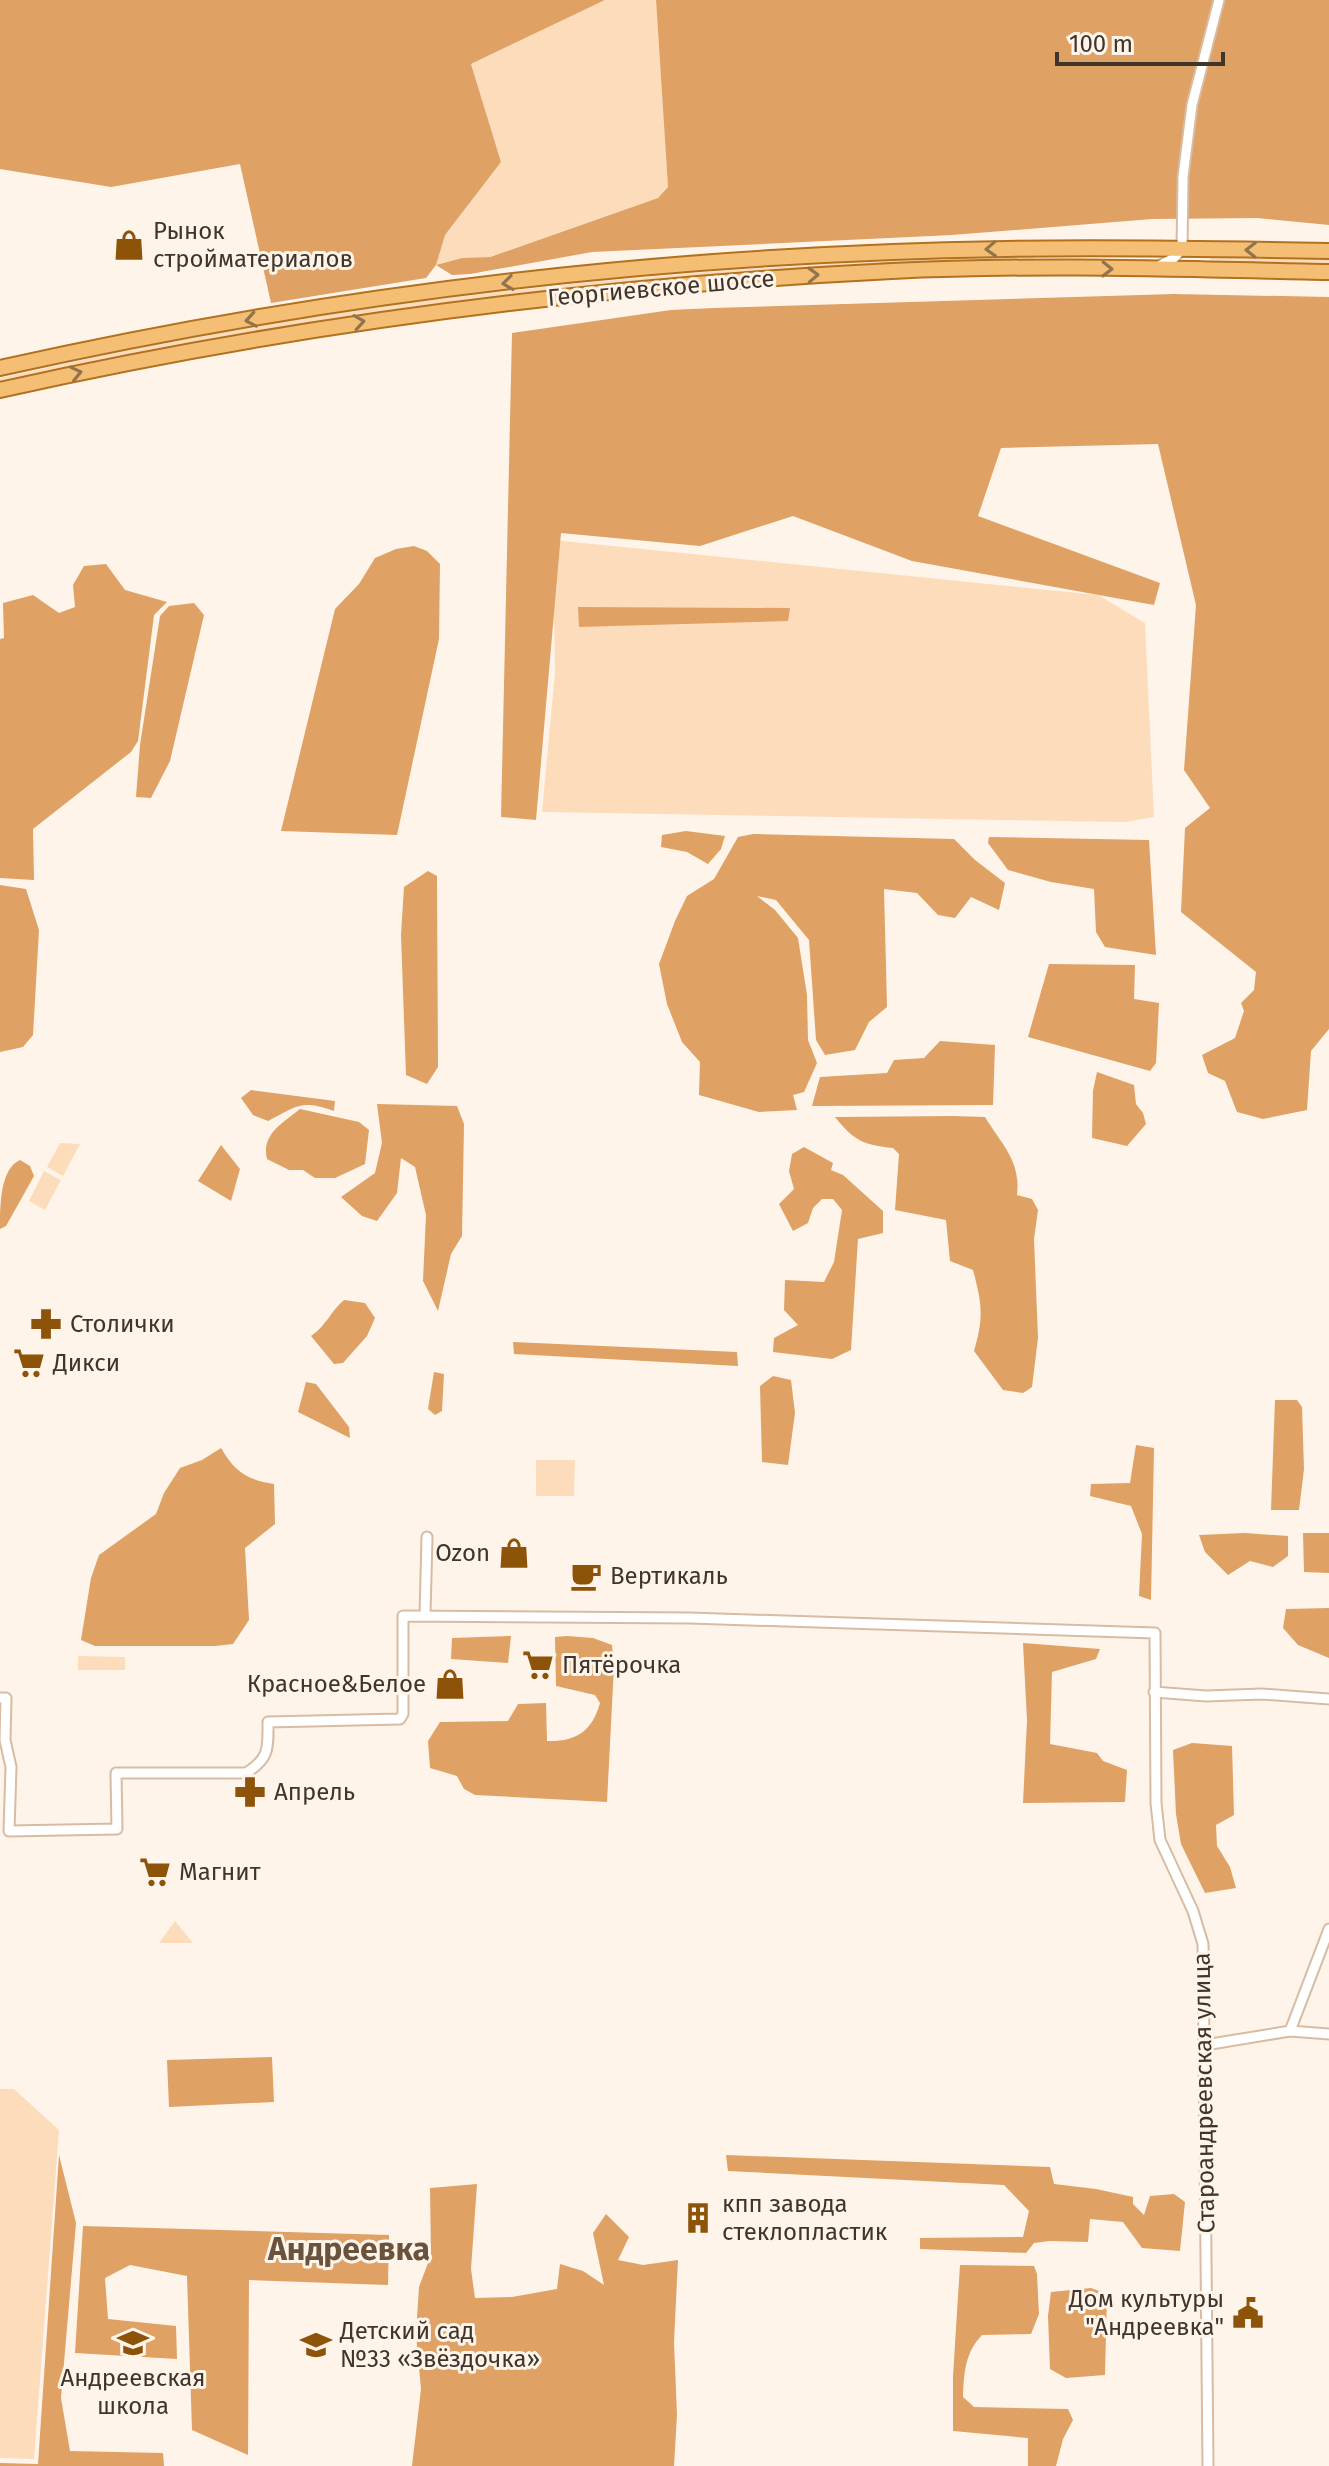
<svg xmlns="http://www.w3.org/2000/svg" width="1329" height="2466" font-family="'Fira Sans',sans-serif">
	<rect width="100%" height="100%" fill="#fff4ea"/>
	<path fill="#fddcbc" d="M605,0H656L668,187L658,198L489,257L462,258L435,265L445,235L501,162L471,64Z
		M1033,257L1034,261C877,269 719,273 562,289C373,308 186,342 0,383V378C91,358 182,337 273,323C525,283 779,261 1033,257Z
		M1210,258L1329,260V265L1210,263Z
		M553,540L1098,595L1145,623L1154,817L1125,822L542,812L555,672Z
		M60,1143L80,1144L63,1176L47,1167Z
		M44,1171L61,1180L45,1210L29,1201Z
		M536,1460H575L574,1496H536Z
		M78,1656L125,1657V1670H78Z
		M175,1921L193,1943H159Z
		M0,2089H14L59,2130L34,2459L0,2458Z"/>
	<path fill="#dfa164" d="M0,0H605L471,64L501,162L445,235L436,265L462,258L490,257L658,198L668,187L656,0H1329V225L1257,218L1152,219L952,235L592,252L470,274L452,275L436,265L426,278L271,303L240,164L111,187L0,169Z
		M1174,294L1329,297V1029L1311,1051L1307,1110L1263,1119L1237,1112L1225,1081L1208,1073L1202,1055L1235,1038L1244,1011L1241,1003L1254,990L1256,972L1181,912L1185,828L1210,808L1184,770L1196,605L1158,444L1001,448L978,516L1160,583L1154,605L912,561L793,516L700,546L561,533L536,820L501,817L512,333L671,310L714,308Z
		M414,546L427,551L440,564L439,639L397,835L281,831L335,609L359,584L375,558L396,549Z
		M106,564L125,590L167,602L154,615L138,741L131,752L33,829L34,880L0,878V639L4,638L3,603L33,595L59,613L75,607L73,585L84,566Z
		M194,603L204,615L170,761L151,798L136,797L140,745L160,616L169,606Z
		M578,607L790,608L788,621L579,627Z
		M686,831L725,836L721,849L708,864L687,852L661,847L662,835Z
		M753,834L954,839L975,860L1005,883L999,910L971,897L955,918L938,915L917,893L884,889L887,1007L869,1022L855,1050L825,1055L816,1040L809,940L776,900L757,896L775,910L798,938L807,995L808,1040L817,1063L804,1092L793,1095L797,1110L759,1112L699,1095L700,1062L682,1042L667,1004L659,964L675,921L687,896L714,879L738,837Z
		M989,837L1149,840L1156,955L1105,947L1096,932L1094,889L1051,882L1008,870L988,843Z
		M428,871L437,876L438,1067L427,1084L406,1075L401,935L404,887Z
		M0,885L26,889L39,930L33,1035L23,1047L0,1052Z
		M1049,964L1135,965L1134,999L1159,1003L1156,1063L1150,1071L1028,1037Z
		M940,1041L995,1045L993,1105L812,1106L820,1077L887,1073L894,1060L924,1058Z
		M1097,1072L1134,1085L1136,1104L1143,1113L1146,1124L1127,1146L1092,1138L1093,1091Z
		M251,1090L335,1101L334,1111C301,1099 297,1106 268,1121L253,1115L241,1098Z
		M377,1104L457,1106L464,1124L462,1236L451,1254L438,1311L423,1281L426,1215L415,1167L401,1158L397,1193L377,1221L362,1216L341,1197L375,1173L382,1143Z
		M300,1109L359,1122L369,1130L365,1164L335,1178H315L303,1170H289L267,1159C261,1134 283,1123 300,1109Z
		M953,1116L985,1117C1002,1145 1021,1161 1017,1195L1032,1199L1038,1210L1034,1239L1038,1338L1032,1387L1023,1393L1003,1390L974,1351C984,1317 982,1304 973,1270L950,1261L946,1220L895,1210L899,1154L893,1148C864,1145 854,1141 835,1117Z
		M221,1145L240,1169L231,1201L198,1181Z
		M804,1147L833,1163L831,1170L843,1175L883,1211V1233L858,1239L851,1350L832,1359L773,1352L774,1338L798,1325L784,1310L785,1280L824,1282L834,1262L842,1210L833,1199H822L813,1208L808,1223L793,1231L779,1204L794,1189L789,1171L792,1154Z
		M20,1160L30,1166L34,1176L6,1226L0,1229C0,1206 0,1169 20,1160Z
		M344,1300L365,1303L375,1318L367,1336L343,1363L334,1364L311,1336C326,1326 331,1311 344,1300Z
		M513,1342L737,1352L738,1366L514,1354Z
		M434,1372L444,1374L442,1411L435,1415L428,1409Z
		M773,1376L791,1380L795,1413L788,1465L762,1462L760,1386Z
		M306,1382L316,1384L349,1427L350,1438L298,1412Z
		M1275,1400H1297L1302,1407L1304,1469L1299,1510H1271Z
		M1136,1445L1154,1448L1151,1600L1139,1596L1142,1534L1131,1506L1090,1496L1091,1484L1130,1483Z
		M221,1448C235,1472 247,1480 274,1484L275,1524L245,1548L249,1620L233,1644L215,1646H95L81,1640L91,1578L99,1555L156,1514L164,1493L180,1468L202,1460Z
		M1245,1533L1288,1536V1556L1273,1567L1250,1561L1228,1575L1205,1552L1199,1535Z
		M1303,1533H1329V1573L1304,1572Z
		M1329,1608V1658L1298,1645L1283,1628L1286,1609Z
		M511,1636L508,1663L451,1659L452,1638Z
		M567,1636L593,1638L612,1645L614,1666L607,1802L475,1795L464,1789L457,1776L430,1768L428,1741L440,1722L508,1721L518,1704L546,1703L547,1741C575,1742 592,1732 600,1703L595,1695L556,1686L555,1637Z
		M1023,1643L1100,1649L1096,1659L1052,1672L1050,1744L1097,1753L1103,1761L1127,1770L1125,1802L1023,1803L1027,1720Z
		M1192,1743L1232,1746L1234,1815L1216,1825L1217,1846L1230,1867L1236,1888L1205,1893L1181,1844L1176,1814L1173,1750Z
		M272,2057L274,2102L169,2107L167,2060Z
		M59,2155L76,2223L61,2398L70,2451L163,2453L164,2466H0V2463L38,2464Z
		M726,2155L1050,2167L1054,2184L1096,2189L1133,2197V2204L1144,2215L1150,2196L1174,2194L1185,2202L1180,2251L1142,2248L1123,2222L1090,2219L1088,2242L1049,2241L1034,2243L1026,2253L920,2249V2238L1023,2237L1029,2211L1004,2185L728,2171Z
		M477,2184L471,2269L475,2298L512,2297L557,2289L560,2264L583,2271L604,2285L593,2233L606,2214L629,2237L618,2260L643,2265L678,2260L674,2342L677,2415L674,2466H412L421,2389L416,2334L419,2287L431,2255L430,2188Z
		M83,2226L389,2235L388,2285L249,2280L248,2455L192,2430L187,2276L130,2265L105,2278L108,2319L176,2326L177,2359L75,2353Z
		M960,2265L1034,2266L1037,2274L1039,2314L1031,2334L982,2335C965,2353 964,2372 963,2397L974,2407L1068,2409L1073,2420L1063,2439L1056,2466H1028V2438L953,2431V2376Z
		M1091,2288L1107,2294L1105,2375L1066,2378L1050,2369L1048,2316L1051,2292Z"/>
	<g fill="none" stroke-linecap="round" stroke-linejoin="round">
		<defs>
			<path id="street" d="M1157,267L1174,258L1182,249L1183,177L1192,105L1219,0
				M425,1615L427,1537
				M1154,1692L1206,1696L1262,1694L1329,1699
				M0,1698H6L5,1740L11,1767L9,1831L117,1829L116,1773H246C270,1758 268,1748 268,1722L400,1719L403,1714V1616L690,1618L1155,1633L1156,1803L1160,1840L1193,1911L1203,1944L1208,2466
				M1290,2031L1329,1929
				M1205,2045L1290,2031L1329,2034"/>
			<path id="primary" d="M0,368C329,294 669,254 1006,249C1114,247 1222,249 1329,251
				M0,390C294,324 591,286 892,271C1037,264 1184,269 1329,272"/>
		</defs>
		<use href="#street" stroke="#d7bca3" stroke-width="13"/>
		<use href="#primary" stroke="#b1711f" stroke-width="18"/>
		<use href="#street" stroke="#fff" stroke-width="9"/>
		<use href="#primary" stroke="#f5be75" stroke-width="14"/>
	</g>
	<defs><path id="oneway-chevron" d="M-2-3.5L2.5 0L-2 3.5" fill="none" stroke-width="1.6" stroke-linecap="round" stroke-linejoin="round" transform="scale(2)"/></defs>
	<g stroke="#91734c">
		<use href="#oneway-chevron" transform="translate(991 249) rotate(178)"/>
		<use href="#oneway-chevron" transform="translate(1251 250) rotate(-179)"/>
		<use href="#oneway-chevron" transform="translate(1107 269) rotate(1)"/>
		<use href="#oneway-chevron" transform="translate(813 275) rotate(-2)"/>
		<use href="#oneway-chevron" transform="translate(508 283) rotate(173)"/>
		<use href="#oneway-chevron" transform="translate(251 320) rotate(170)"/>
		<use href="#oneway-chevron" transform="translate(359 322) rotate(-9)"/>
		<use href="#oneway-chevron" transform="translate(76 373) rotate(-13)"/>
	</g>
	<defs>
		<symbol id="shop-bare" viewBox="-9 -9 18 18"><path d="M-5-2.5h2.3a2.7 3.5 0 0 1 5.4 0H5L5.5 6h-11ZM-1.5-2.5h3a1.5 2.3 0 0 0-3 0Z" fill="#8c5309" stroke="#fff4ea" stroke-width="2.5" paint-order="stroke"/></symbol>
		<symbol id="pharmacy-bare" viewBox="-9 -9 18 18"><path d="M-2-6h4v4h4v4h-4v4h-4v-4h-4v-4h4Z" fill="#8c5309" stroke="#fff4ea" stroke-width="2.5" paint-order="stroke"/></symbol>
		<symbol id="supermarket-bare" viewBox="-9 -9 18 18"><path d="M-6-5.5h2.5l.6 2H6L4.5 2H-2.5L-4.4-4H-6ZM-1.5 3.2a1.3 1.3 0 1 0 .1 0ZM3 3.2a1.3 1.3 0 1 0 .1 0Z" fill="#8c5309" stroke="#fff4ea" stroke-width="2.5" paint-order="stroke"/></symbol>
		<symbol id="cafe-bare" viewBox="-9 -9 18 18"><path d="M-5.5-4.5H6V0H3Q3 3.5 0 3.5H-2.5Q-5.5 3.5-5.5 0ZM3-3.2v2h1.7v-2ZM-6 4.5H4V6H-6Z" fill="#8c5309" stroke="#fff4ea" stroke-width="2.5" paint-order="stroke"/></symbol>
		<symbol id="building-bare" viewBox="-9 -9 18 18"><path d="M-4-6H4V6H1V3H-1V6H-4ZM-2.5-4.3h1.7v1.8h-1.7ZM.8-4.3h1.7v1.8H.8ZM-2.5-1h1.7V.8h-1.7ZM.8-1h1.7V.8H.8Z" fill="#8c5309" stroke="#fff4ea" stroke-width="2.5" paint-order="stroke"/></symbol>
		<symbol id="civic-bare" viewBox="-9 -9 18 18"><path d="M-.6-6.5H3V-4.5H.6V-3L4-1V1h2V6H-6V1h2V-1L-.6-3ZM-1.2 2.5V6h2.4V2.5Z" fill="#8c5309" stroke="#fff4ea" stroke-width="2.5" paint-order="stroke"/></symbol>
		<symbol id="school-bare" viewBox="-9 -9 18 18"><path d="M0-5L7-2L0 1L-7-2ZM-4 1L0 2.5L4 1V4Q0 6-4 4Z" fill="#8c5309" stroke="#fff4ea" stroke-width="2.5" paint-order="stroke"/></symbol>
	</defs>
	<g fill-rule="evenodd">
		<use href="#shop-bare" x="107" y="223" width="44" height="44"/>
		<use href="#pharmacy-bare" x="24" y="1302" width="44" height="44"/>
		<use href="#supermarket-bare" x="7" y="1341" width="44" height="44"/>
		<use href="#shop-bare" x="492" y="1531" width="44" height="44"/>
		<use href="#cafe-bare" x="564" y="1554" width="44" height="44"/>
		<use href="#supermarket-bare" x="516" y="1643" width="44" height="44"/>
		<use href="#shop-bare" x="428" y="1662" width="44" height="44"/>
		<use href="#pharmacy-bare" x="228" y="1770" width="44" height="44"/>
		<use href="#supermarket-bare" x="133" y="1850" width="44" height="44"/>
		<use href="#building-bare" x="676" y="2196" width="44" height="44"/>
		<use href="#civic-bare" x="1226" y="2291" width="44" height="44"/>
		<use href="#school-bare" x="111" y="2321" width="44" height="44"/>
		<use href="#school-bare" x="294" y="2323" width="44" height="44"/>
	</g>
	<g text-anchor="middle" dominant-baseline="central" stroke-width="6" stroke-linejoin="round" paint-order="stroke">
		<g font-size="24" fill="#40352b" stroke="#fff4ea" text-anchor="start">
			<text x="153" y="231">Рынок<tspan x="153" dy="28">стройматериалов</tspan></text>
			<text x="70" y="1324">Столички</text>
			<text x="53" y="1363">Дикси</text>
			<text x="490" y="1553" text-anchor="end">Ozon</text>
			<text x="610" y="1576">Вертикаль</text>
			<text x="562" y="1665">Пятёрочка</text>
			<text x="426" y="1684" text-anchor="end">Красное&amp;Белое</text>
			<text x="274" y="1792">Апрель</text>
			<text x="179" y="1872">Магнит</text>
			<text x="722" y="2204">кпп завода<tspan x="722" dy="28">стеклопластик</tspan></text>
			<text x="1224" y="2299" text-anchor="end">Дом культуры<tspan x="1224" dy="28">"Андреевка"</tspan></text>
			<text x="340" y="2331">Детский сад<tspan x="340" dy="28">№33 «Звёздочка»</tspan></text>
			<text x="133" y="2378" text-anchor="middle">Андреевская<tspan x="133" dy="28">школа</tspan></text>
		</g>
		<g font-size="24" fill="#40352b" stroke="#fff4ea">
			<text transform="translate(661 288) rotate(-5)">Георгиевское шоссе</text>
			<text transform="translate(1204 2093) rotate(-91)">Староандреевская улица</text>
		</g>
		<g font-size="32" font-weight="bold" fill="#6a533d" stroke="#fff4ea">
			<text x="349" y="2249">Андреевка</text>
		</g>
	</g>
	<path d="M1057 52v12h166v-12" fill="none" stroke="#40352b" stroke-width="4"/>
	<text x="1069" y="52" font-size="24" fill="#40352b" stroke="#fff4ea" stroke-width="6" paint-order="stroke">100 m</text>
</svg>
